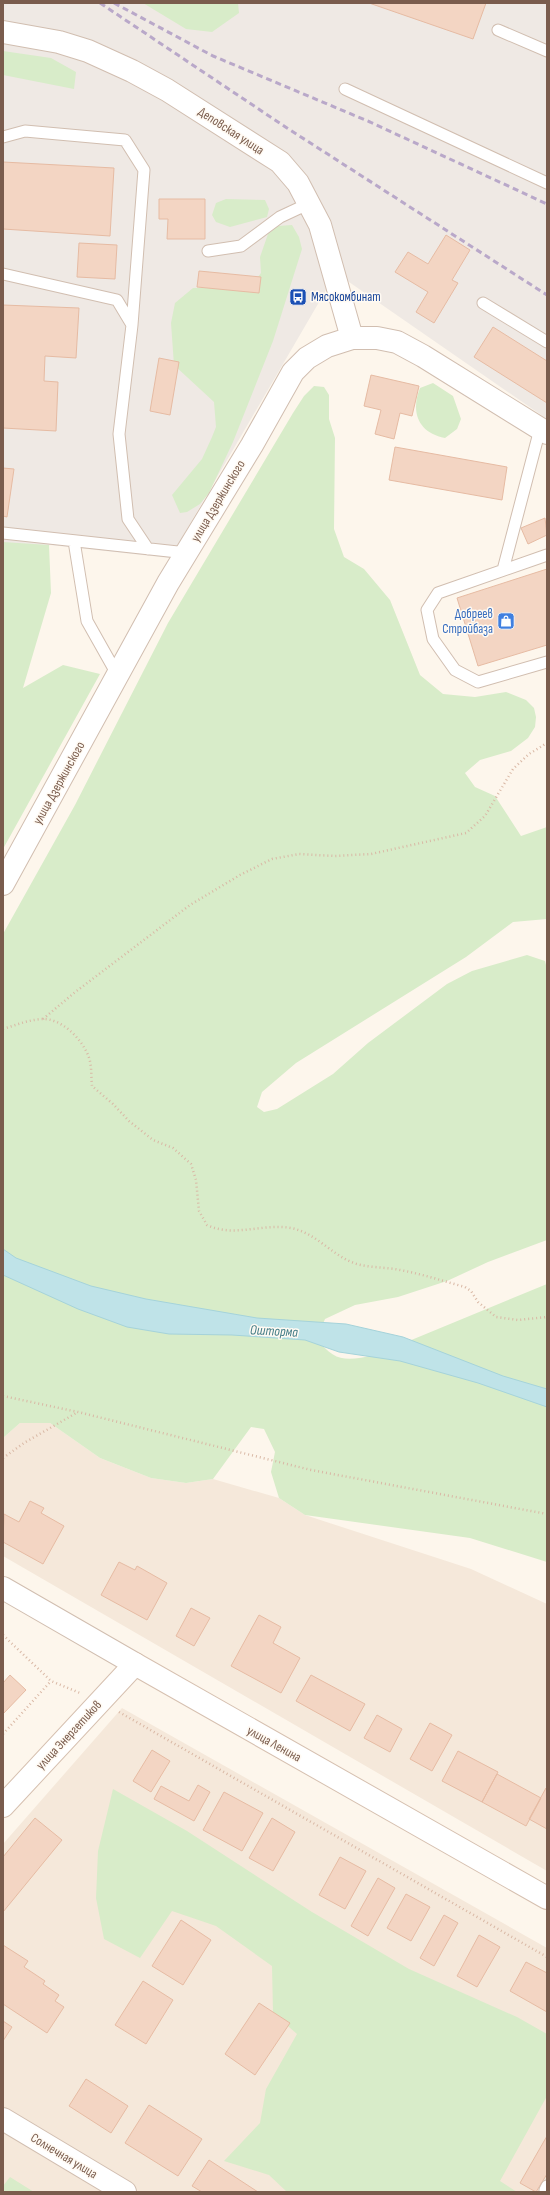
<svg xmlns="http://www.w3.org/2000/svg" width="550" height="2195" font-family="'Sofia Sans Condensed',sans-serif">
	<rect width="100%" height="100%" fill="#fdf6ec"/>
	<path fill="#f5e8da" d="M20,1423H50L100,1458L151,1478L186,1483L213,1479L279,1498L305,1515L471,1569L547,1604V1871L3,1556V1438Z
		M122,1708L547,1948V2192H3V1844Z"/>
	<path fill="#efe9e4" d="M3,3H547V419L336,273L170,558L50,545L3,571Z"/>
	<path fill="#d8ecc9" d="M143,3H238L239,13L212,32L186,29Z
		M3,51L51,58L76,72L74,89L3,75Z
		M226,199L265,200L269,209L267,217L230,227L216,222L212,215L216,203Z
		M292,225L299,237L302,249L273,341L233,442L209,493L200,504L187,512L180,513L172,495L202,459L212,437L216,427L214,402L174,365L171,323L175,303L193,288L250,287L261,273L260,257L268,234L278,226Z
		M433,383L453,396L461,419L457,429L445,438C419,433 410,413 420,388Z
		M314,386L324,387L329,395V419L335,438L334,529L344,557L364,569L390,600L420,675L443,694L475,697L506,692L526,700L534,708L536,717L535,727L528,738L511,751L480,760L465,773L475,787L495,796L521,836L547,827V919L513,922L466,957L296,1063L262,1092L257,1107L264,1112L277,1109L333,1074L368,1043L447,984L472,971L527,955L545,961L547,969V1240L488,1262L447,1281L398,1297L355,1305L325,1319L317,1338C334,1363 347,1361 375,1355L547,1284V1562L470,1538L305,1515L279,1498L271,1472L275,1452L264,1429L251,1427L213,1479L186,1483L151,1478L100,1458L50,1423H20L3,1438V934L75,805L168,623L293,413L304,396Z
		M3,542L49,545L51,593L23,688L63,665L100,674L3,849Z
		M113,1789L187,1831L312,1912L409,1969L517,2017L547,2034V2096L500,2181L517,2192H287L269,2175L224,2161L260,2123L266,2089L297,2034L273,2013L272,1966L216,1926L172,1911L140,1958L104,1939L96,1898L98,1851Z
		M10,2177L34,2192H3V2186Z"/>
	<path fill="#bfe3e8" stroke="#a5d3da" d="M3,1249L16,1258L91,1286L146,1299L257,1318L346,1324L403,1337L503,1376L547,1389V1407L478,1383L400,1361L339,1352L305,1340L232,1335L169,1334L127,1327L78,1309L3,1275Z"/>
	<path fill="#f3d5c3" stroke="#e6bba3" d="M369,3H486L473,39Z
		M3,162L114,168L110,236L3,229Z
		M159,199H205V239H167L168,219H159Z
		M446,235L470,250L452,280L458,283L434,323L416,312L428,292L395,272L408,252L428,264Z
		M79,243L117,245L115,279L77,277Z
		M199,271L261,277L259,293L197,287Z
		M3,305L79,308L76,358L45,356L44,381L58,382L56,431L3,428Z
		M493,327L547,361V403L474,357Z
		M159,358L179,362L170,415L150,411Z
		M371,375L419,386L412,416L400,413L394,439L375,434L381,410L364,406Z
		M395,447L507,467L502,500L389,480Z
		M3,468L14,469L7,517L3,516Z
		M545,518L547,535L528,544L521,528Z
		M547,569V645L478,666L457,598Z
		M30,1501L44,1508L41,1513L64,1526L43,1564L3,1542L4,1514L19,1522Z
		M119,1562L135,1570L137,1566L167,1583L147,1620L101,1595Z
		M191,1608L210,1618L194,1646L176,1636Z
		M259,1615L281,1627L273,1643L300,1658L281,1693L231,1666Z
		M10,1675L26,1690L3,1714V1683Z
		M311,1675L365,1704L350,1731L296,1701Z
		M377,1715L402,1729L390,1752L364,1738Z
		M430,1723L452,1735L432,1771L410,1759Z
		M152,1750L170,1761L151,1792L133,1781Z
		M458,1751L498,1772L482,1802L442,1781Z
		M497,1774L541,1798L526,1826L482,1802Z
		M198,1785L210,1792L194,1821L154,1799L161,1786L189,1801Z
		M546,1788L547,1789V1829L529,1819Z
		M224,1792L263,1813L242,1851L203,1830Z
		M35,1818L62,1840L3,1912V1857Z
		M272,1818L295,1832L273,1871L249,1858Z
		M340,1857L366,1871L345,1909L319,1895Z
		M378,1878L395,1888L368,1936L351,1926Z
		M406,1894L430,1907L411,1941L387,1928Z
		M444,1915L458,1923L434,1966L420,1958Z
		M181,1920L211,1940L183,1985L152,1966Z
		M479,1935L500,1947L477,1987L457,1976Z
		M3,1945L28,1961L24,1967L45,1981L43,1984L59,1995L55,2001L64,2007L47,2033L3,2004Z
		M526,1962L547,1973V2012L510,1991Z
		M143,1981L173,2000L146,2044L115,2025Z
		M259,2003L290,2023L255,2075L225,2054Z
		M3,2021L12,2027L3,2041Z
		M86,2079L128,2106L111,2133L69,2106Z
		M149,2105L202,2139L178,2176L125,2143Z
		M547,2136V2174L536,2192L520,2183Z
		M209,2160L258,2192H202L192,2186Z"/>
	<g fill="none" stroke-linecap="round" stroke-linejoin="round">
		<defs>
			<path id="lane" d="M498,30L547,51
				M345,89L547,183
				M3,137L25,131L125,140L144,170L132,325
				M208,251L241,246L280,217L310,203
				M3,274L117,300L132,325L119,434L128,519L148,549
				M483,303L547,342
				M3,533L187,553
				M74,541L87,621L118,676
				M547,555L438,593L427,610L433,639L455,670L478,682L547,662
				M503,570L540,429
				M545,2190L547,2186"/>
			<path id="street" d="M3,32L59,42L88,51L132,71L167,90L280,162L298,183L320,225L352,338
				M3,884L168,583L252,445L293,372L307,358L327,346L352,338H377L397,342L423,356L547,433
				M3,1588L135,1664
				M3,2119L125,2192"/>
			<path id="secondary" d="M3,1806L135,1664L547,1898"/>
		</defs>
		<use href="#lane" stroke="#d1beb0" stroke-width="13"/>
		<use href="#street" stroke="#d1beb0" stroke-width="24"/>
		<use href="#secondary" stroke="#d6c0b0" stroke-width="24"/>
		<path stroke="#d9b8a5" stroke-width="2.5" stroke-dasharray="1 3" stroke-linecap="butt" d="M43,1019L74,993L190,905L240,875L272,859L299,854L335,856L371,854L466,833L485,816L513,769L529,754L547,743
			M3,1029C16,1025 28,1020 42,1019C61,1018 81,1038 88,1055C92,1064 91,1076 92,1086L113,1104L129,1121L153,1140L173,1148L191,1164L196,1180L199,1211L207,1225C234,1238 262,1223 291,1228C317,1233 333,1257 357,1264C371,1268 386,1267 400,1270C422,1274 443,1281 465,1287L471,1291L478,1302L496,1317L518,1320L547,1317
			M3,1396L78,1412L311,1470L547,1514
			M3,1458L24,1443L78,1412
			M3,1635L51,1681L80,1693
			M119,1712L547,1957
			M3,1734L51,1681"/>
		<use href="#lane" stroke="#fff" stroke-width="11"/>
		<use href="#street" stroke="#fff" stroke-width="22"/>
		<use href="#secondary" stroke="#fff" stroke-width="22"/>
		<path stroke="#b9a8c9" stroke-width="3" stroke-dasharray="6 4" stroke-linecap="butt" d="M100,3L287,128L547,295
			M114,3L213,56L370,122L547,204"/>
	</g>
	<defs>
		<symbol id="bus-square" viewBox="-11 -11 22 22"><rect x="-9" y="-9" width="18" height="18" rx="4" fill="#1a4fb4" stroke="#fffaf3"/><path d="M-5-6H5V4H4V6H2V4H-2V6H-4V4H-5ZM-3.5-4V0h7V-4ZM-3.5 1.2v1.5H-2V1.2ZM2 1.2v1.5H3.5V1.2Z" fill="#fff"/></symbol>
		<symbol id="shop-square" viewBox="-11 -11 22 22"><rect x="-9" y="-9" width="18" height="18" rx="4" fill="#3f7fe0" stroke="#fffaf3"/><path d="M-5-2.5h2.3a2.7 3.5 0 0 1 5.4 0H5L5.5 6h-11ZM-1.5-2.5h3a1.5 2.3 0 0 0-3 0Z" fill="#fff"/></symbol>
	</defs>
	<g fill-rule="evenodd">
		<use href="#bus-square" x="288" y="287" width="20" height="20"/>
		<use href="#shop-square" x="496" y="611" width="20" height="20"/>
	</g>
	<g text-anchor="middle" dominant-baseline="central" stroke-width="3" stroke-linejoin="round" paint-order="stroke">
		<g font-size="13" fill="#7a5c4d" stroke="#fffaf3">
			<text transform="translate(231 131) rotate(33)">Деповская улица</text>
			<text transform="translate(218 501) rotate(-59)">улица Дзержинского</text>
			<text transform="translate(59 783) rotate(-61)">улица Дзержинского</text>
			<text transform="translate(69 1735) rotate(-47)">улица Энергетиков</text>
			<text transform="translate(274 1744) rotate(29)">улица Ленина</text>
			<text transform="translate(64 2156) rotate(31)">Солнечная улица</text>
		</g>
		<g font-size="13" fill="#164399" stroke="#fffaf3" text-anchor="start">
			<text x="311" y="297">Мясокомбинат</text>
		</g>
		<g font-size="13" fill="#366cbe" stroke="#fffaf3" text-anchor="end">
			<text x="493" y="614">Добреев<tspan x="493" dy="15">Стройбаза</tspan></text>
		</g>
		<g font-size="14" font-style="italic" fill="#437c86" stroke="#fffaf3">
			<text transform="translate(274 1331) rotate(3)">Ошторма</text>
		</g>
	</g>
	<rect width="550" height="2195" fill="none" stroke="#7a5c4d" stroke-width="8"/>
</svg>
